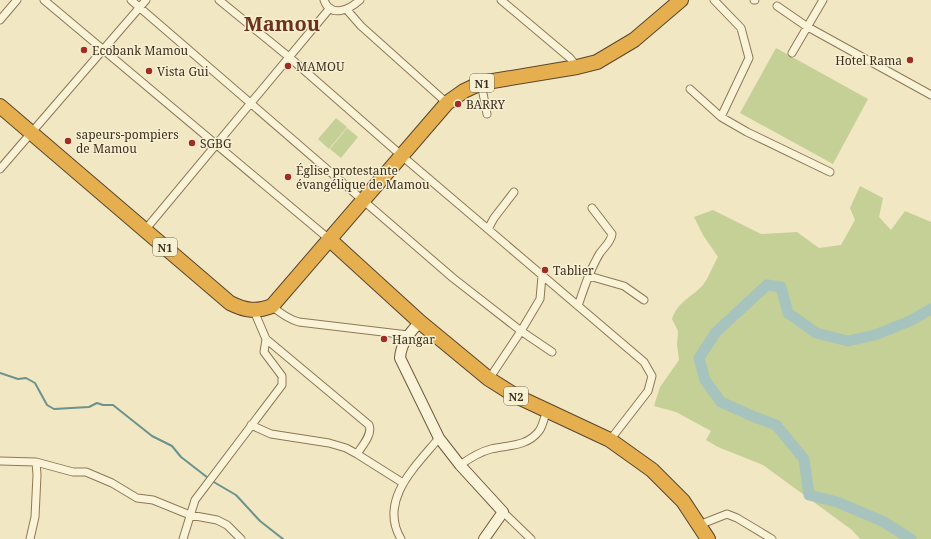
<svg xmlns="http://www.w3.org/2000/svg" width="931" height="539" font-family="'Noto Serif',serif">
	<rect width="100%" height="100%" fill="#f1e7c3"/>
	<path fill="#c5d096" d="M776,48L868,99L833,164L740,113Z
		M336,118L347,127L329,149L318,139Z
		M347,128L358,137L341,158L330,149Z
		M860,186L883,198L879,217L891,230L905,211L931,222V539H860L852,530L763,465L718,447L706,440L711,431L676,412L654,406L660,387L679,360L677,344L678,331L672,319C678,301 691,298 703,285C709,277 713,265 718,257L703,235L694,217L713,210L761,234L797,232L819,248L841,245L855,220L850,208Z"/>
	<g fill="none" stroke-linecap="round" stroke-linejoin="round">
		<path stroke="#6b938c" stroke-width="2" d="M0,373L18,379L26,378L35,383L47,405L54,409L89,407L97,403L103,405H113L152,436L172,446L181,457L212,481L236,495L260,521L283,539"/>
		<path stroke="#a6c4bd" stroke-width="11" d="M911,539L882,521L837,502L809,495L804,459L776,425L752,416L721,402L705,380L699,358L716,332L767,285L781,287L788,313L816,333L848,341L875,335L910,321L931,309"/>
		<defs>
			<path id="street" d="M44,0L329,239
				M131,0L453,278L521,331L552,352
				M219,0L289,57L402,156L644,362L652,376L648,391L610,440
				M324,0C331,19 350,9 360,0
				M501,0L570,58L577,67
				M714,0L741,28L749,58L721,117
				M754,0H755
				M777,6L806,26L931,95
				M347,10L361,26L447,103
				M0,20L17,0
				M792,53L823,0
				M481,83L487,114
				M690,89L721,117L747,132L830,172
				M0,169L146,0
				M488,229L494,218L514,192
				M145,230L330,8
				M589,276L624,286L644,300
				M272,306C281,314 288,319 299,322L408,335
				M578,306C584,288 590,269 600,253C605,246 611,242 612,234L592,208
				M266,339L369,425C373,434 362,446 357,454
				M489,379L521,331L540,299L542,276
				M251,425L271,434L329,443L346,448L357,454L403,483
				M0,461L36,462L73,472H86L112,483L137,498L153,500L190,515L217,520L227,525L241,539
				M460,465C470,458 479,452 491,449C507,445 527,447 539,431C543,426 544,417 547,411
				M503,512L531,539
				M699,525L727,514L737,518L772,539
				M30,539L35,517L37,475L36,462
				M183,539L195,500L282,385V376L264,352L266,339L254,311
				M401,539C378,500 416,466 439,438"/>
			<path id="secondary" d="M420,322C410,332 401,343 400,358L439,438L460,465L503,512L484,539"/>
			<path id="highway" d="M0,106L230,303C246,311 256,312 272,306L447,103L464,91L481,83L577,67L597,62L634,40L681,0
				M329,239L420,322L489,379L516,396L610,440L652,470L683,501L708,539"/>
		</defs>
		<use href="#street" stroke="#8d7858" stroke-width="9"/>
		<use href="#secondary" stroke="#6f593c" stroke-width="12"/>
		<use href="#highway" stroke="#5a462d" stroke-width="16"/>
		<use href="#street" stroke="#fbf3d7" stroke-width="7"/>
		<use href="#secondary" stroke="#fbf3d7" stroke-width="10"/>
		<use href="#highway" stroke="#e5af4f" stroke-width="14"/>
	</g>
	<g fill="#a02d24" stroke="#f8f0d3" stroke-width="1.5">
		<circle cx="84" cy="50" r="4"/>
		<circle cx="910" cy="60" r="4"/>
		<circle cx="288" cy="66" r="4"/>
		<circle cx="149" cy="71" r="4"/>
		<circle cx="458" cy="104" r="4"/>
		<circle cx="68" cy="141" r="4"/>
		<circle cx="192" cy="143" r="4"/>
		<circle cx="288" cy="177" r="4"/>
		<circle cx="545" cy="270" r="4"/>
		<circle cx="384" cy="339" r="4"/>
	</g>
	<g text-anchor="middle" dominant-baseline="central" stroke-width="3" stroke-linejoin="round" paint-order="stroke">
		<g fill="#f8f0d3" stroke="#746954" stroke-width="1">
			<rect x="470" y="74" width="24" height="18" rx="3"/>
			<rect x="153" y="238" width="24" height="18" rx="3"/>
			<rect x="504" y="387" width="24" height="18" rx="3"/>
		</g>
		<g font-size="11" font-weight="bold" fill="#3c2f1e">
			<text x="482" y="83">N1</text>
			<text x="165" y="247">N1</text>
			<text x="516" y="396">N2</text>
		</g>
		<g font-size="12" fill="#3c2f1e" stroke="#f8f0d3" text-anchor="start">
			<text x="92" y="50">Ecobank Mamou</text>
			<text x="902" y="60" text-anchor="end">Hotel Rama</text>
			<text x="296" y="66">MAMOU</text>
			<text x="157" y="71">Vista Gui</text>
			<text x="466" y="104">BARRY</text>
			<text x="76" y="134">sapeurs-pompiers<tspan x="76" dy="14">de Mamou</tspan></text>
			<text x="200" y="143">SGBG</text>
			<text x="296" y="170">Église protestante<tspan x="296" dy="14">évangélique de Mamou</tspan></text>
			<text x="553" y="270">Tablier</text>
			<text x="392" y="339">Hangar</text>
		</g>
		<g font-size="20" font-weight="bold" fill="#6b311a" stroke="#f8f0d3">
			<text x="282" y="23">Mamou</text>
		</g>
	</g>
</svg>
